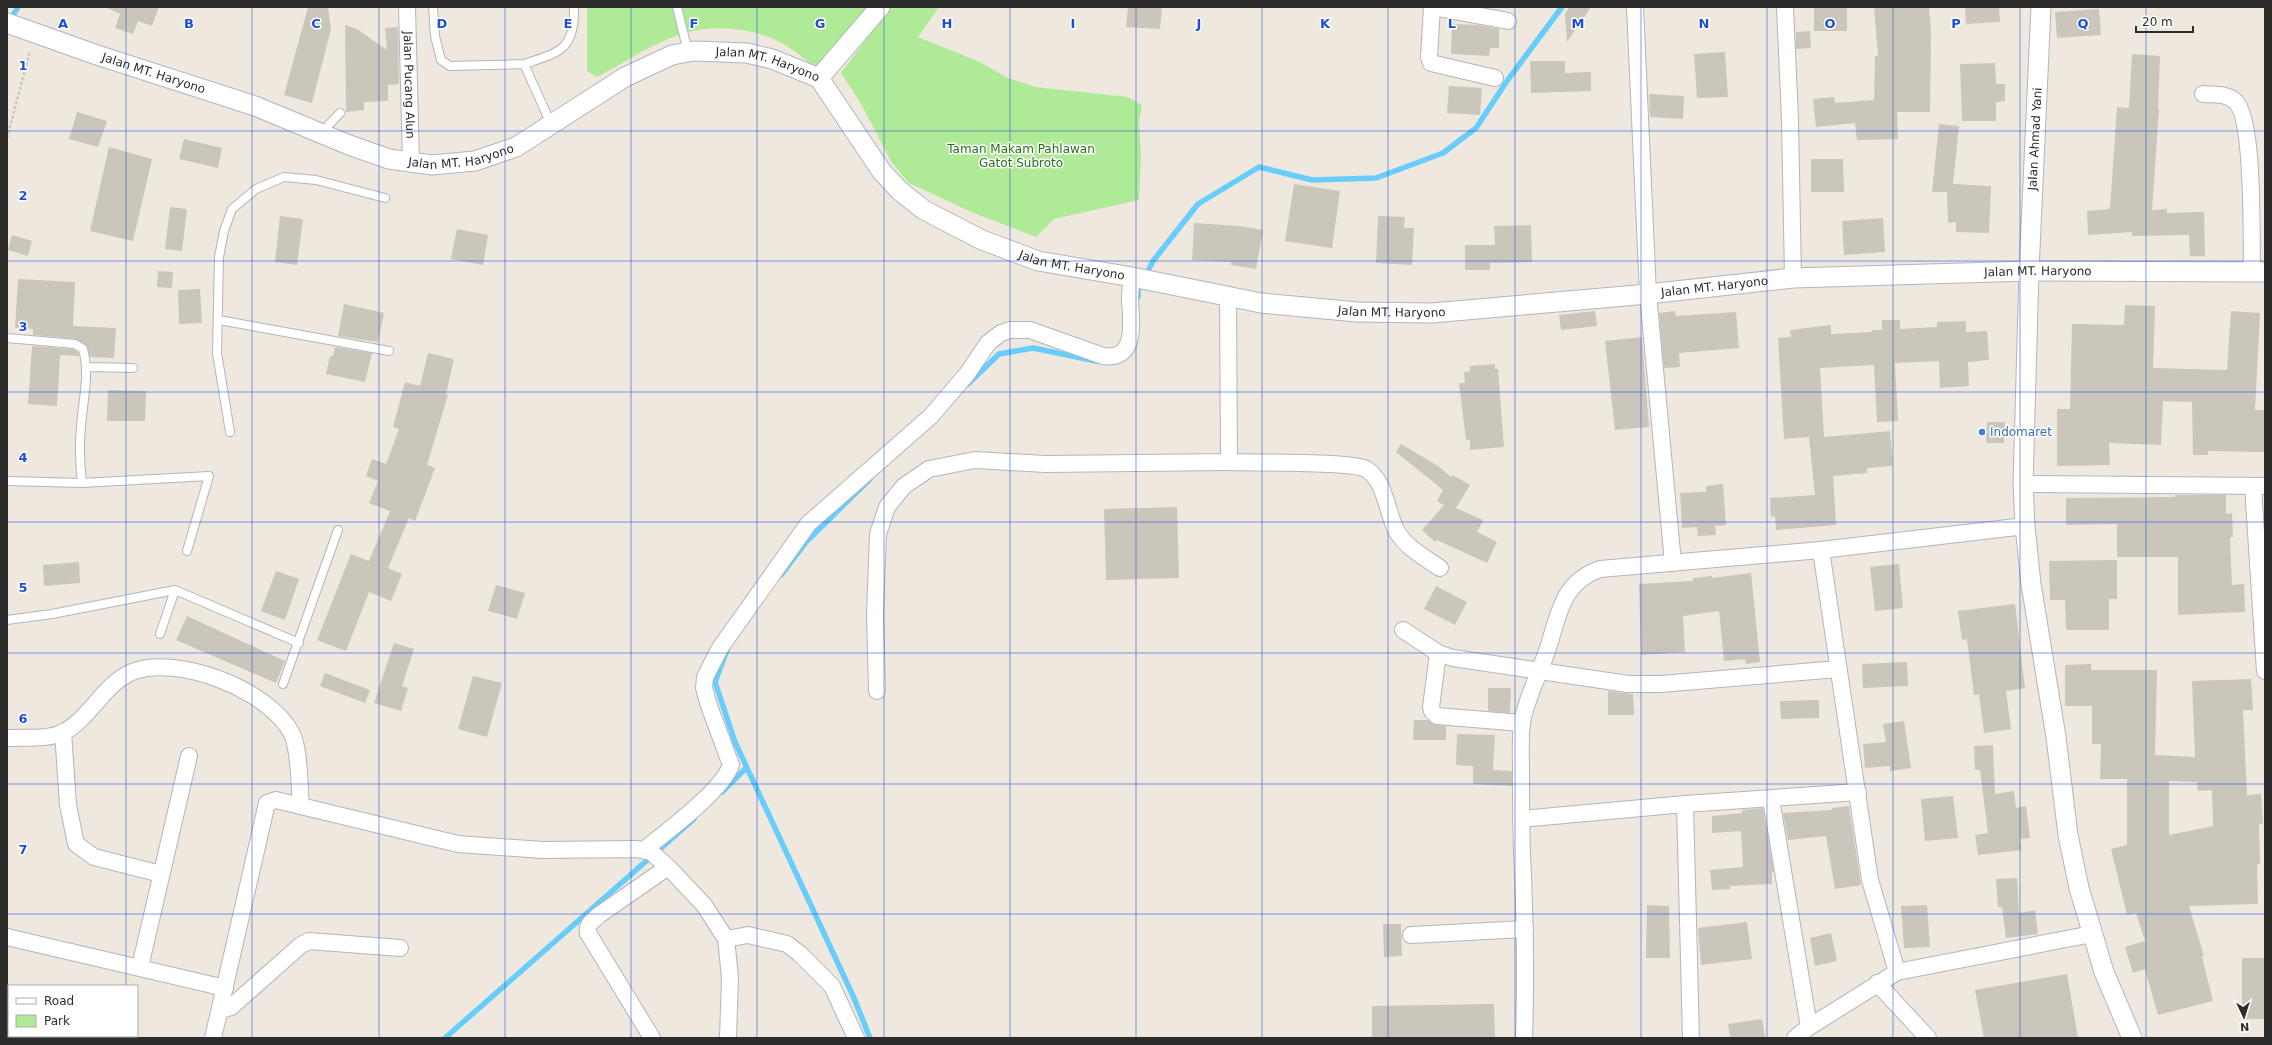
<svg xmlns="http://www.w3.org/2000/svg" width="2272" height="1045" font-family="'DejaVu Sans',sans-serif">
	<rect width="100%" height="100%" fill="#efe8de"/>
	<path fill="#afea96" d="M587,7H872L819,71C808,62 797,52 785,45C752,26 708,23 673,37C647,47 622,64 597,77L587,71Z
		M890,7H939L918,37L980,62L1006,77L1035,87L1128,97L1142,105L1139,122L1141,155L1139,200L1054,219L1036,237L971,212L909,183L892,163L860,102L841,73Z"/>
	<g fill="none" stroke-linecap="round" stroke-linejoin="round">
		<path stroke="#68cdfa" stroke-width="5.5" d="M10,20L18,7
			M1138,297V291L1153,261L1198,204L1259,167L1312,180L1376,178L1443,153L1476,128L1507,81L1562,7
			M968,384L999,354L1033,348L1096,361
			M781,575L806,542L870,479
			M727,650L715,682L735,742L854,998L870,1038
			M722,792L746,768
			M445,1038L694,819"/>
	</g>
	<path fill="#cac6bc" fill-rule="evenodd" d="M105,7H159L152,26L138,21L133,34L115,28L120,14Z
		M308,7H328L331,29L312,103L284,95Z
		M1128,7H1162L1160,29L1126,27Z
		M1569,7H1591L1567,42L1565,14Z
		M1814,7H1847V31H1814Z
		M1874,7H1929L1931,30L1930,112H1897L1898,139L1857,140L1855,123L1816,127L1813,99L1834,97L1835,103L1874,100L1875,56H1878Z
		M1965,7H1999L2000,22L1966,24Z
		M2099,9L2101,35L2057,38L2055,12Z
		M1452,24L1478,25L1499,29V48H1490L1489,56L1451,54Z
		M345,25L357,29L387,50L385,28L398,27L399,84L388,85V101L364,102V110L346,112Z
		M1810,31L1811,48L1796,49V32Z
		M1725,52L1728,97L1697,98L1694,54Z
		M2132,54L2160,56L2158,109H2159L2152,210L2167,209V213L2204,212L2205,256H2190L2189,235L2132,236V232L2088,235L2087,211L2110,209L2117,107L2129,108Z
		M1530,61H1565V73L1591,72V91L1531,93Z
		M1995,63L1996,84H2005V101L1996,102V121H1962L1960,64Z
		M1449,86L1482,88L1480,115L1447,113Z
		M1649,94L1684,96L1683,119L1650,117Z
		M77,112L107,121L98,147L69,139Z
		M1939,124L1959,126L1953,184L1991,186L1989,233L1956,232V222L1948,223L1947,192H1932Z
		M184,139L222,148L218,168L179,159Z
		M109,147L152,159L133,241L90,231Z
		M1811,159H1843L1844,192H1811Z
		M1294,184L1340,191L1332,248L1285,241Z
		M170,207L187,209L182,251L165,249Z
		M280,216L303,219L297,265L275,262Z
		M1378,216L1405,217L1404,228H1414L1412,265L1376,263Z
		M1883,218L1885,252L1844,255L1842,221Z
		M1194,223L1239,226L1263,230L1256,269L1231,265V262L1192,260Z
		M1531,225L1532,262L1490,263V270H1465V245H1495L1494,226Z
		M457,229L488,235L483,265L451,259Z
		M12,235L32,241L28,256L8,250Z
		M158,271L173,272L172,288L157,287Z
		M18,279L75,282L73,326L116,328L114,358L90,357L87,346L76,339L33,335V329L15,328Z
		M200,289L202,323L179,324L178,290Z
		M344,304L384,313L378,342L338,336Z
		M2125,305L2155,306L2153,368L2227,370L2231,311L2260,313L2255,410H2265V452L2208,451V455H2193L2192,402L2163,401L2161,445L2109,443L2110,465L2057,466V409H2070L2072,324L2124,325Z
		M1595,311L1597,326L1561,330L1559,315Z
		M1675,311L1676,316L1736,312L1739,348L1679,353L1680,367L1664,368L1659,313Z
		M1882,320H1900V329L1937,327V322L1966,321V332L1987,331L1989,360L1968,362L1969,386L1940,388L1939,361L1895,363L1898,421L1877,422L1874,365L1820,368L1824,437L1890,431L1893,466L1867,468V473L1833,476L1836,525L1776,530L1775,516L1771,517L1770,498L1815,495L1809,437L1784,439L1778,338L1791,337L1790,330L1831,325V334L1872,332V330H1882Z
		M1642,337L1649,427L1615,430L1605,341Z
		M32,346L73,349L78,352L79,356L60,355L57,406L28,404Z
		M335,347L372,353L365,382L326,374L330,356H333Z
		M428,353L454,359L446,394L448,395L427,465L435,468L415,521L409,518L388,568L402,574L391,601L369,592L346,651L317,640L351,554L369,561L390,511L369,503L378,481L366,476L372,459L386,464L399,429L393,427L405,382L420,386Z
		M1495,364V369H1498L1504,447L1470,450V440H1466L1459,383H1465L1464,372L1470,371V366Z
		M108,390L146,391L145,421H107Z
		M1987,422H2005L2004,443H1986Z
		M1401,444L1438,466L1451,477L1453,475L1470,485L1456,508L1483,520L1477,532L1497,542L1487,563L1437,540L1435,542L1422,530L1444,505L1437,501L1443,490L1396,452Z
		M1723,484L1726,525L1715,526L1716,535L1698,536L1697,527L1682,528L1680,493L1706,492V486Z
		M2175,495H2226V514L2232,513L2233,537H2230L2232,585L2244,584L2245,612L2178,615V557H2117V524L2066,525V498L2175,497Z
		M1177,507L1179,578L1106,580L1104,509Z
		M2117,560V599H2109V630H2066L2065,600H2050L2049,561Z
		M79,562L80,583L44,586L43,565Z
		M1899,564L1903,608L1875,611L1870,567Z
		M276,571L299,579L285,620L261,611Z
		M1751,573L1760,662L1746,664L1745,659L1724,661L1719,611L1683,616L1685,652L1641,655L1639,584L1693,581V578L1712,576V578Z
		M496,585L525,593L517,619L488,611Z
		M1436,586L1467,602L1455,625L1424,609Z
		M2015,604L2025,688L2006,691L2011,729L1984,733L1979,694L1974,695L1967,639L1962,640L1958,611Z
		M187,616L285,661L276,683L176,640Z
		M394,643L414,649L402,686L408,688L401,711L374,703Z
		M1907,662L1908,686L1863,688L1862,664Z
		M2091,664V670H2157L2155,755L2195,757L2192,681L2251,679L2253,710H2243L2247,795L2261,794L2263,824H2259L2260,864H2257L2258,904L2189,906L2204,956L2202,957L2213,1001L2158,1015L2145,969L2133,973L2125,947L2145,941L2136,913L2127,915L2111,849L2127,845V779H2100L2101,744H2092V706H2065V665ZM2169,781L2197,782L2198,791L2212,790L2213,826L2169,835Z
		M325,673L370,690L365,703L320,686Z
		M473,676L502,683L487,737L458,729Z
		M1488,688H1511L1510,713L1488,711Z
		M1608,691L1633,694L1634,715H1608Z
		M1819,700V718L1781,719L1780,701Z
		M1414,720H1428L1436,725L1446,726V740H1413Z
		M1904,721L1911,768L1890,771V766L1865,768L1863,744L1886,742L1883,724Z
		M1457,734L1495,735L1493,770L1512,771V786L1473,784V766L1456,765Z
		M1993,745L1995,794L2014,791L2016,808L2026,806L2030,838L2020,839L2022,850L1978,855L1975,835L1988,833L1980,770H1975L1974,746Z
		M1953,796L1958,838L1925,841L1921,799Z
		M1849,806L1861,885L1835,889L1826,836L1788,840L1783,813L1832,810V808Z
		M1763,808L1774,872H1772V884L1730,886V889L1712,890L1710,870L1743,867L1741,831L1712,833V816L1742,813V810Z
		M2017,878L2019,913L2035,910L2038,934L2006,938L2002,907H1998L1996,879Z
		M1647,905L1669,906L1670,958H1646Z
		M1927,905L1930,947L1904,948L1901,906Z
		M1747,922L1752,959L1701,965L1698,928Z
		M1383,924H1401L1402,956L1384,957Z
		M1831,933L1837,961L1815,966L1810,938Z
		M2242,958H2265V1019H2242Z
		M2067,974L2078,1038H1984L1975,990Z
		M1494,1004L1495,1038H1372V1006Z
		M1762,1019L1765,1038H1730L1728,1024Z"/>
	<g fill="none" stroke-linecap="round" stroke-linejoin="round">
		<defs>
			<path id="service" d="M433,7L435,36L441,60L450,66L524,64L551,124
				M677,7L688,52
				M524,64C560,52 575,50 574,7
				M322,132L340,113
				M219,320L389,351
				M7,338L75,344L83,349C90,374 83,400 81,426C79,445 80,464 82,483L209,476L187,551
				M87,367L133,368
				M230,432L217,353L219,257L224,231L232,209L256,189L284,177L316,180L385,198
				M7,481L82,483
				M175,590L299,643
				M7,620L52,614L175,590L160,634
				M283,684L338,530"/>
			<g id="minor">
				<path id="s1" d="M407,7L411,163"/>
				<path d="M1635,7L1648,294L1673,563"/>
				<path d="M1785,7L1790,120L1793,278"/>
				<path d="M1495,78L1431,63L1429,57L1432,7L1508,21"/>
				<path d="M2203,94C2214,95 2226,93 2235,101C2255,118 2251,242 2252,272"/>
				<path d="M1229,462C1252,463 1351,461 1366,469C1385,480 1387,512 1396,530C1406,548 1424,557 1440,568"/>
				<path d="M2023,484L2265,486"/>
				<path d="M2253,486L2265,671"/>
				<path d="M1403,630L1438,653L1453,658L1628,684H1661L1838,669"/>
				<path d="M1438,653L1431,707L1432,711L1437,716L1522,723"/>
				<path d="M877,691L875,615L878,534L887,507L904,486L929,469L975,460L1045,464L1229,462L1228,297"/>
				<path d="M63,732L68,805L76,844L94,857L161,874"/>
				<path d="M7,738C24,737 49,740 64,732C91,717 104,684 132,672C177,654 270,690 292,734C300,751 299,786 301,806"/>
				<path d="M1771,799L1809,1027"/>
				<path d="M1685,804L1691,1038"/>
				<path d="M1521,819L1685,804L1858,792"/>
				<path d="M644,850C667,831 722,791 731,765L708,703L704,688L705,677L720,648L808,524L931,416L967,374L988,343L1001,333L1010,330H1030L1103,356C1138,361 1131,321 1130,299C1130,292 1131,284 1132,277"/>
				<path d="M1411,935L1525,929"/>
				<path d="M7,937L225,988"/>
				<path d="M726,939L748,935L787,944L800,954L832,986L856,1038"/>
				<path d="M140,967L189,756"/>
				<path d="M1897,972L2092,934"/>
				<path d="M1877,983L1928,1038"/>
				<path d="M220,1010L231,1007L301,945L309,941L400,948"/>
				<path d="M7,1026L9,1027"/>
				<path d="M55,1036L65,1038"/>
				<path d="M213,1038L267,803L276,800L458,844L543,850L637,849L651,852L668,867L704,905L726,939L730,977L728,1038"/>
				<path d="M652,1038L588,933C586,924 593,921 599,915L668,867"/>
				<path d="M1524,1038C1526,976 1525,915 1522,853C1521,826 1521,798 1521,771C1521,755 1520,738 1522,722C1527,696 1540,673 1548,648C1559,614 1562,582 1600,569L1821,550L2025,526"/>
				<path d="M1795,1038L1809,1027L1897,972L1870,880L1821,550"/>
			</g>
			<g id="tertiary">
				<path d="M2041,7L2029,271L2023,484L2025,526L2031,584L2056,737L2068,835L2079,888L2104,972L2132,1038"/>
				<path id="s2" d="M7,23L97,55L255,106L349,145L389,159L432,165L475,161L516,147L625,77L672,55L694,51L747,53L772,59L819,78L882,172L900,191L924,210L982,240L1038,261L1132,277L1261,303L1357,312L1432,313L1648,294L1793,278L2029,271L2265,272"/>
				<path d="M819,78L880,7"/>
			</g>
		</defs>
		<use href="#service" stroke="#b2b4c1" stroke-width="10"/>
		<use href="#minor" stroke="#b2b4c1" stroke-width="18"/>
		<use href="#tertiary" stroke="#b2b4c1" stroke-width="21"/>
		<path stroke="#c8c8c8" stroke-width="2.5" stroke-dasharray="3 2" stroke-linecap="butt" d="M7,138L30,51"/>
		<use href="#service" stroke="#fff" stroke-width="8"/>
		<use href="#minor" stroke="#fff" stroke-width="16"/>
		<use href="#tertiary" stroke="#fff" stroke-width="19"/>
	</g>
	<path fill="none" stroke="#1d4ed8" stroke-width="1" stroke-opacity="0.55" d="M126,7V986M252,7V1038M379,7V1038M505,7V1038M631,7V1038M757,7V1038M884,7V1038M1010,7V1038M1136,7V1038M1262,7V1038M1388,7V1038M1515,7V1038M1641,7V1038M1767,7V1038M1893,7V1038M2020,7V1038M2146,7V1038M7,131H2265M7,261H2265M7,392H2265M7,522H2265M7,653H2265M7,784H2265M7,914H2265M126,1036V1038"/>
	<circle fill="#3f7fe0" stroke="#fff" stroke-width="1.5" cx="1982" cy="432" r="4"/>
	<g text-anchor="middle" dominant-baseline="central" stroke-width="3" stroke-linejoin="round" paint-order="stroke">
		<g font-size="12" fill="#2c2c2c" stroke="#fff">
			<text stroke="none"><textPath href="#s2" startOffset="815">Jalan MT. Haryono</textPath></text>
			<text stroke="none"><textPath href="#s2" startOffset="155">Jalan MT. Haryono</textPath></text>
			<text stroke="none"><textPath href="#s1" startOffset="78">Jalan Pucang Alun</textPath></text>
			<text transform="translate(2035 139) rotate(-87)">Jalan Ahmad Yani</text>
			<text stroke="none"><textPath href="#s2" startOffset="479">Jalan MT. Haryono</textPath></text>
			<text stroke="none"><textPath href="#s2" startOffset="1198">Jalan MT. Haryono</textPath></text>
			<text stroke="none"><textPath href="#s2" startOffset="2170">Jalan MT. Haryono</textPath></text>
			<text stroke="none"><textPath href="#s2" startOffset="1846">Jalan MT. Haryono</textPath></text>
			<text stroke="none"><textPath href="#s2" startOffset="1522">Jalan MT. Haryono</textPath></text>
		</g>
		<g font-size="12" fill="#237214" stroke="#fff">
			<text x="1021" y="149">Taman Makam Pahlawan<tspan x="1021" dy="14">Gatot Subroto</tspan></text>
		</g>
		<g font-size="12" fill="#366cbe" stroke="#fff" text-anchor="start">
			<text x="1990" y="432">Indomaret</text>
		</g>
	</g>
	<g font-size="13" text-anchor="middle" font-weight="bold" fill="#1d4ed8" stroke="#fff" stroke-width="3" stroke-linejoin="round" paint-order="stroke">
		<text x="63" y="28">A</text>
		<text x="189" y="28">B</text>
		<text x="316" y="28">C</text>
		<text x="442" y="28">D</text>
		<text x="568" y="28">E</text>
		<text x="694" y="28">F</text>
		<text x="820" y="28">G</text>
		<text x="947" y="28">H</text>
		<text x="1073" y="28">I</text>
		<text x="1199" y="28">J</text>
		<text x="1325" y="28">K</text>
		<text x="1452" y="28">L</text>
		<text x="1578" y="28">M</text>
		<text x="1704" y="28">N</text>
		<text x="1830" y="28">O</text>
		<text x="1956" y="28">P</text>
		<text x="2083" y="28">Q</text>
		<text x="23" y="70">1</text>
		<text x="23" y="200">2</text>
		<text x="23" y="331">3</text>
		<text x="23" y="462">4</text>
		<text x="23" y="592">5</text>
		<text x="23" y="723">6</text>
		<text x="23" y="854">7</text>
	</g>
	<rect width="2272" height="1045" fill="none" stroke="#2c2c2c" stroke-width="16"/>
	<rect x="8" y="985" width="130" height="52" fill="#ffffff" stroke="#ababab"/>
	<rect x="16" y="998" width="20" height="6" fill="#ffffff" stroke="#ababab"/>
	<text x="44" y="1005" font-size="12" fill="#2c2c2c">Road</text>
	<rect x="16" y="1015" width="20" height="12" fill="#afea96" stroke="#ababab"/>
	<text x="44" y="1025" font-size="12" fill="#2c2c2c">Park</text>
	<g transform="translate(2244 1017) rotate(176)" stroke="#ffffff" stroke-width="3" paint-order="stroke">
	<path d="M0-3L7 15L0 10L-7 15Z" fill="#2c2c2c"/>
	<text y="-6" font-size="11" font-weight="bold" text-anchor="middle" fill="#2c2c2c">N</text>
	</g>
	<path d="M2136 26v6h57v-6" fill="none" stroke="#2c2c2c" stroke-width="2"/>
	<text x="2142" y="26" font-size="12" fill="#2c2c2c" stroke="#ffffff" stroke-width="3" paint-order="stroke">20 m</text>
</svg>
